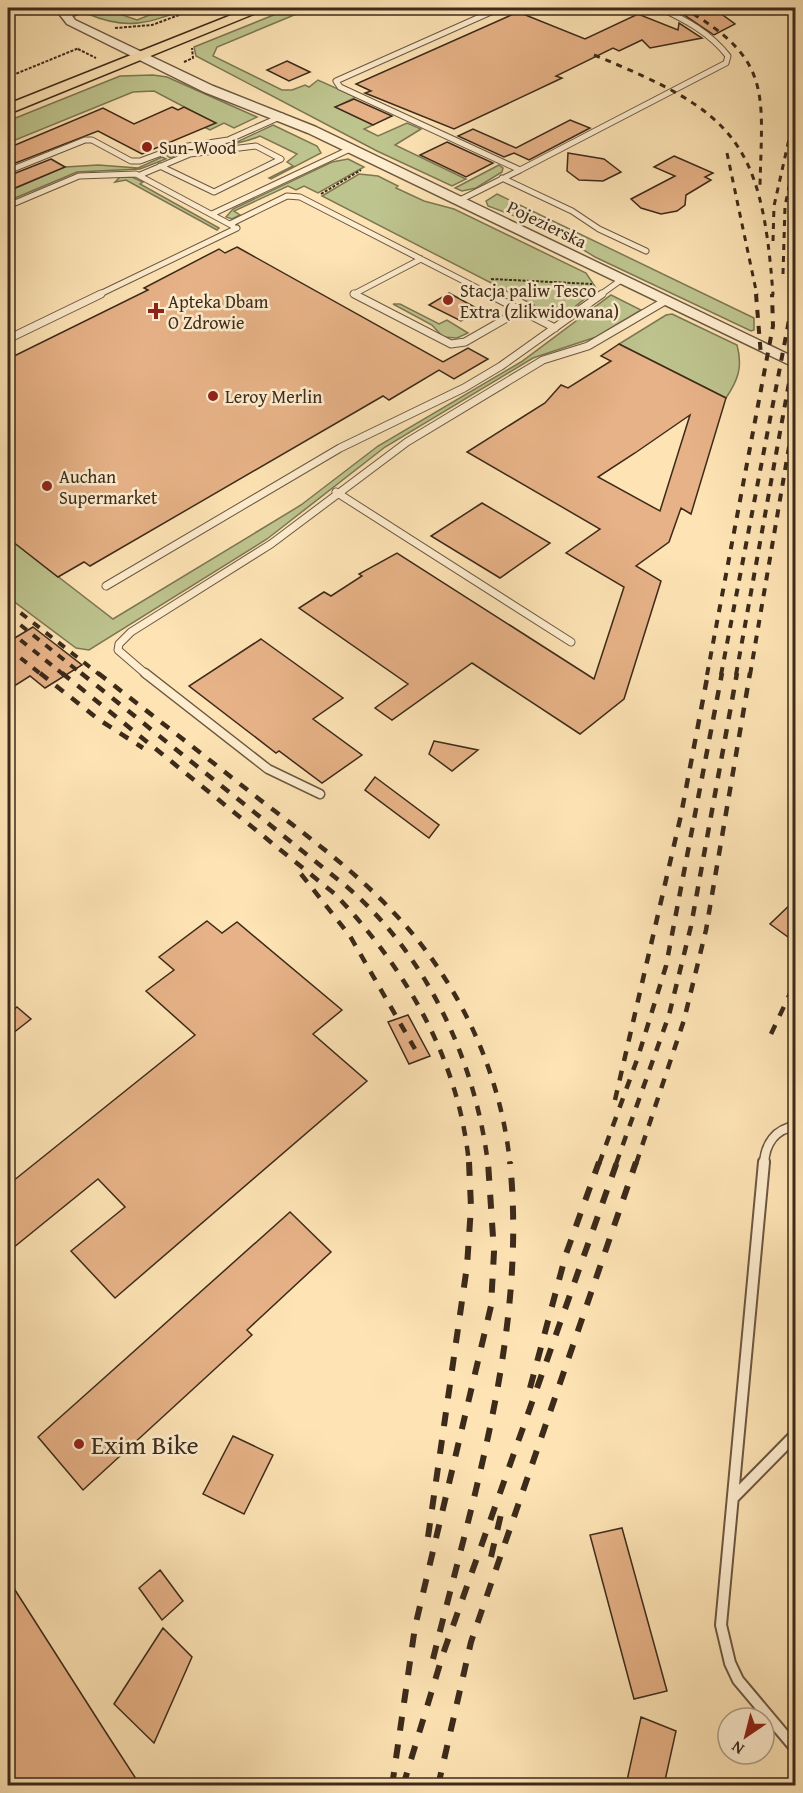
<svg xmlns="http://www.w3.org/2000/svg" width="803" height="1793" font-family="'Gentium Book Plus',serif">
	<rect width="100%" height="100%" fill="#fee4b5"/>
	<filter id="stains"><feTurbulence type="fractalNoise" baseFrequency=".00333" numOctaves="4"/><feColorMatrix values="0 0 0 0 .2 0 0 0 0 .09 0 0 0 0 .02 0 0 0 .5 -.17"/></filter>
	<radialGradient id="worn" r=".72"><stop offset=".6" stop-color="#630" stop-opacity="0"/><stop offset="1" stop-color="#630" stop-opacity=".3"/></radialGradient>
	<path fill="#bec48e" stroke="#7d7754" stroke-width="1.5" d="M102,8L137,20L157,12L161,14L188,8C149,23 128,31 88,14Z
		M291,8H311L217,47L213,56L282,90H292L305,85L309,87L318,80L356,97L336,107L373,125L364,129L378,136L407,123L421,129L395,145L466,179L452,186L377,151L196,56L194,47Z
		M153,75L167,77L257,117L234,128L224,123L210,130L204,127L213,122L154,91L133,92L8,143V121L120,76Z
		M273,125L317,146L321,153L271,179L269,178L293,166L287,162L297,154L260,136C231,149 199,144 170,158L166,155L184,149L237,142Z
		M162,157L166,159L140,169L77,172L8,201V191L65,167L98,165L138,168Z
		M348,159L364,167L318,193L304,186L296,190L288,186L234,211L240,215L232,219L226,217L233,209L332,162Z
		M499,165L503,168L502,172L476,188L462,191L455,188Z
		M359,174L378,176L398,186L396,188L424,201L454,209L586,273L596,288C587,298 565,317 551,318C543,318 535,313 528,309L534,305L322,196Z
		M120,177H132L143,182L140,184L219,228L217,230L126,180L115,182Z
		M497,194L754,318V330L751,331L595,257L564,238L566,236L536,222L533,223L488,206L486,201Z
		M611,295L641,310L596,337L533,358L385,447L267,539L89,650L76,648L8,597V538L113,619L301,505L378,446L521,362Z
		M393,304H400L439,324L447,320L468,333L457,338L443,337L432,325Z
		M672,314L737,345C743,367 738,380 726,398L619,344L666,315Z"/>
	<path fill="#e7b287" stroke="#3c2a1a" stroke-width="1.5" fill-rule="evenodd" d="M680,8H713L735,24L714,35L680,12Z
		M518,12L585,39L638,14L678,30L679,23L702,38L650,48L642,40L619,51L613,48L556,76L562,78L454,129L365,93L371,91L356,84Z
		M287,61L310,72L289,81L267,70Z
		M354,99L392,116L373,125L335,107Z
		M172,107L178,110L184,107L216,123L142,154L98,131L8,166V148L103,108L134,124Z
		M570,120L590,128L529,160L514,153L504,157L458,136L473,129L516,148Z
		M447,142L493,163L466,177L420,155Z
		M568,153L604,159L621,172L603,181L579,180L567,171Z
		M674,156L713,173L705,177L711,180L686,195L685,205L677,211L661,214L641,208L631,199L675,176L654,167Z
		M51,159L65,167L8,191V176Z
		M237,247L443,362L468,348L488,359L454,379L439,370L389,400L383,396L90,566L84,562L58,577L8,538V359L148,290L144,288L219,249L225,253Z
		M449,293L480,310L461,321L429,305Z
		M619,344L726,398L691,514L681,508L669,542L636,566L661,581L624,699L580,734L472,663L392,720L375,708L408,684L299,608L324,592L331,596L362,576L359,574L397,553L594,679L624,587L566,553L600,529L467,452L545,403L561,385L568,388L611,361L601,356ZM690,415L660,511L598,477L635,453Z
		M482,503L550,543L500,578L431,536Z
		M33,627L82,665L45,688L30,676L8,690V642Z
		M261,639L343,698L313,719L362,755L322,783L279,751L276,753L189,686Z
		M434,741L478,750L452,771L429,754Z
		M375,777L439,825L429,838L365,790Z
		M795,900V942L770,924Z
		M207,921L222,933L237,922L342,1010L313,1034L367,1081L115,1298L71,1251L125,1207L98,1179L8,1252V1185L195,1035L146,991L174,970L159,957Z
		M17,1007L31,1019L8,1037V1014Z
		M408,1015L430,1056L409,1064L388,1022Z
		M290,1212L331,1252L247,1330L252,1335L83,1490L38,1437Z
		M233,1436L273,1455L244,1514L203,1494Z
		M622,1528L667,1691L634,1699L590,1535Z
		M160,1570L183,1601L162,1620L139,1588Z
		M8,1579L105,1731L140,1785H11L8,1779Z
		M163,1628L192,1657L154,1743L114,1704Z
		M641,1717L676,1731L664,1785H626Z"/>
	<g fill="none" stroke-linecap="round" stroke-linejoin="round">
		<defs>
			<path id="service-far3" d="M520,170L726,63L728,56C710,33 686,20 660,8
				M8,171L85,140H92L131,161H140L175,148L228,140L282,116
				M140,175L190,154L256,146L281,159L214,192L160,166
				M502,178L572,211L599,229L646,251
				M458,201L520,170L340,87L336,81L500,8
				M8,206L79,176L136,174L233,226
				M212,214L350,149
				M230,224L287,196L300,197L491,295
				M98,295L237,228
				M357,295L354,294L421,259
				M600,295L621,280"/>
			<path id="service-far2" d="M354,294L451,344L465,342L519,311
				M489,294L555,328
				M8,339L101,294
				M336,492L571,642
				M106,586L340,448L464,388L501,366L602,294
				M147,675L118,650L119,644L131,632L271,544L407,442L543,360L588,346L665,301"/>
			<path id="service-far1" d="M145,673L268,769L320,794
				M764,1164C765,1144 775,1129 796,1126"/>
			<path id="service" d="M764,1162L721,1625L730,1663L738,1680L796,1749
				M733,1498L796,1434"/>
			<path id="minor" d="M81,8H92L66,18L62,15Z"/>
			<path id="tertiary" d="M62,13H70L75,20L213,86L316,127L796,358V368L308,133L204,92L67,24L60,15Z"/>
			<path id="primary" d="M249,8H268L8,114V104Z"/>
		</defs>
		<use href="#service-far3" stroke="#6c5841" stroke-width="7"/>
		<use href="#service-far2" stroke="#6c5841" stroke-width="9"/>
		<use href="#service-far1" stroke="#6c5841" stroke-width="11"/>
		<use href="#service" stroke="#6c5841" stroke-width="14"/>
		<use href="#minor" stroke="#6c5841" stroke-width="4"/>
		<use href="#tertiary" stroke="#6c5841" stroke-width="3"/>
		<use href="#primary" stroke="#3c2a1a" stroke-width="3"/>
		<path stroke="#3c2a1a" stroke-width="2" stroke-dasharray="3 1.5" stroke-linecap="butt" d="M115,28L152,25L198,8
			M78,49L96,58
			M184,62L193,58L192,48
			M8,77L79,48
			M321,194L361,170
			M491,279L592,284"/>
		<use href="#service-far3" stroke="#feedcf" stroke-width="5"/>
		<use href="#service-far2" stroke="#feedcf" stroke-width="7"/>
		<use href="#service-far1" stroke="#feedcf" stroke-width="8"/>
		<use href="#service" stroke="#feedcf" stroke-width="10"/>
		<use href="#minor" fill="#feedcf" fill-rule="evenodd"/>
		<use href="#tertiary" fill="#feedcf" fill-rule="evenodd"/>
		<use href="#primary" fill="#fee4b5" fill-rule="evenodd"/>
		<path stroke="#3c2a1a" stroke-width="3" stroke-dasharray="6 6" stroke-linecap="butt" d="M683,8C773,59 762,93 760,186
			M594,55C734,112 762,140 773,295
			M727,153L757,295
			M791,238L796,213
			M773,241L774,206L796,108
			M783,274L785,206L796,153
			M793,295L796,281"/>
		<path stroke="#3c2a1a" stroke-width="4" stroke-dasharray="8 8" stroke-linecap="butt" d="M756,294L761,356
			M8,603L100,675
			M8,615L83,675
			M8,630L64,675
			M8,648L42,675
			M707,675L773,326L772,294
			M721,675L794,294
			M736,675L796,344
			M750,675L796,406"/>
		<path stroke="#3c2a1a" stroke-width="4.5" stroke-dasharray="10 10" stroke-linecap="butt" d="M40,673L98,719L143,748
			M62,673L335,894C406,969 459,1059 469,1164
			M81,673L346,886C427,955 475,1060 488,1164
			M98,673C152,715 206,757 259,799C306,835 354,870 394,913C458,980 501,1072 510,1164
			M790,791L796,755
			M301,874L350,936L415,1049
			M771,1034L796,981
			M615,1100L681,815L708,673
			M599,1164L638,1057L666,966L722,673
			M616,1164L669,1015L691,926L737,673
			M636,1164L684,1020L706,930L750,673"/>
		<path stroke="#3c2a1a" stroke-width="6" stroke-dasharray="14 14" stroke-linecap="butt" d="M530,1388L566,1254L599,1162
			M428,1537L467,1266L471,1207L469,1162
			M491,1557L502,1510
			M433,1659C473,1497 527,1331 510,1162
			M392,1786L415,1627L491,1306L494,1252L488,1162
			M403,1786L443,1654L617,1162
			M438,1786L471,1642L636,1162"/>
	</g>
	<g fill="#8f2418" stroke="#feedcf" stroke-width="2">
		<circle cx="147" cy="147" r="6"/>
		<circle cx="448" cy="300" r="6"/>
		<path d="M153 302h6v6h6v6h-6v6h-6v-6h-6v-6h6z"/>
		<circle cx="213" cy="396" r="6"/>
		<circle cx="47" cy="486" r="6"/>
		<circle cx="79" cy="1444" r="6"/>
	</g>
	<g text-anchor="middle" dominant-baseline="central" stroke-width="5" stroke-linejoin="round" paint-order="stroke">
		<g font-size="18" fill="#3c2a1a" stroke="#feedcf" text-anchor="start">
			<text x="159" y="147">Sun-Wood</text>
			<text x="460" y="290">Stacja paliw Tesco<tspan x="460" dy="21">Extra (zlikwidowana)</tspan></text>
			<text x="168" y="301">Apteka Dbam<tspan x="168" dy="21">O Zdrowie</tspan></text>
			<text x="225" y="396">Leroy Merlin</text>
			<text x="59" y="476">Auchan<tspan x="59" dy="21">Supermarket</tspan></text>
		</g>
		<g font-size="18" fill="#3c2a1a" stroke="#feedcf">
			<text transform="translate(547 224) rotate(26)">Pojezierska</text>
		</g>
		<g font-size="26" fill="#3c2a1a" stroke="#feedcf" text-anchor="start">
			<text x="91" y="1444">Exim Bike</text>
		</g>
	</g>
	<rect width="803" height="1793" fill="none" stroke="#fee4b5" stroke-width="30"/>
	<rect x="9" y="9" width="785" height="1775" fill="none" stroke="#3c2a1a" stroke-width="3"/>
	<rect x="15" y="15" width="773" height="1763" fill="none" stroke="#3c2a1a" stroke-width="1.5"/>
	<g transform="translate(746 1736) rotate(215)"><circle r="28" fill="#feedcf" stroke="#b09f87" stroke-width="1.5"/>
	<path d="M0-4.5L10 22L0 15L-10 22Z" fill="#8f2418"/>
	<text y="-9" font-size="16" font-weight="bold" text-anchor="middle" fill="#3c2a1a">N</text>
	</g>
	<rect width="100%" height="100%" filter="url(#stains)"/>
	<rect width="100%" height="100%" fill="url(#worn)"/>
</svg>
